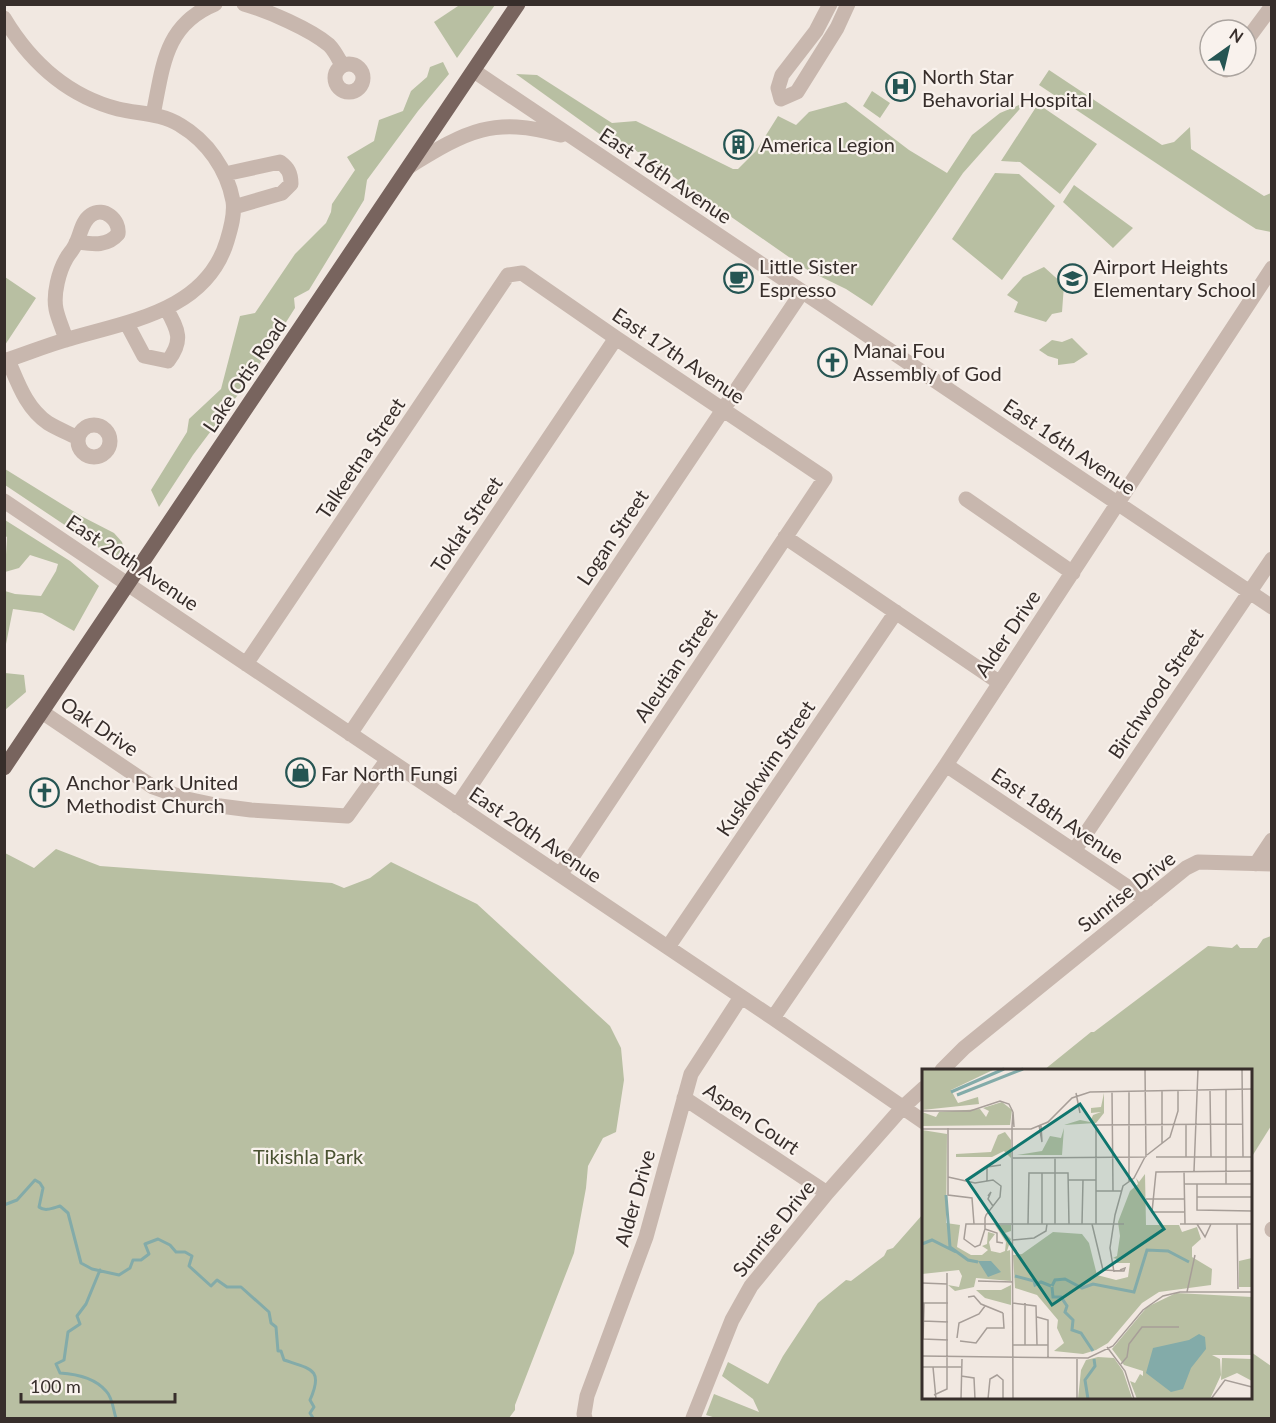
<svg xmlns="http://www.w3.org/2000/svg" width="1276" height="1423" font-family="Lato,sans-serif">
	<rect width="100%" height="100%" fill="#f1e8e1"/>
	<path fill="#b8bfa2" d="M461,4L495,5L457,58L434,22Z
		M443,62L449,74L418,111L367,180L364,200L309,290L294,298L295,308L252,376L193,455L159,507L151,490L187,432L189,419L221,389L240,316L255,313L295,254L326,223L331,212L332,204L355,170L347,157L374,141L379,120L403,111L411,91L427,77L430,67Z
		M1049,70L1162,145L1174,142L1190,127L1191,149L1264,196L1271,193V232L1256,229L1228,211L1039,85Z
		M516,74L537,75L612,123L636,121L733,169H738L756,151L778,116L796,125L809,112L846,102L909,150L947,173L972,135L1000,113L1026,102L963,173L872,306L846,289L809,271L635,150L605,138Z
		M872,91L890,103L880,118L863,106Z
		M1038,104L1097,144L1060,194L1020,162L1001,161Z
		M995,173L1019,174L1055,206L1002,280L952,239Z
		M1074,185L1133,228L1113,248L1063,202Z
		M1044,267L1064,285L1062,312L1052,314L1046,322L1014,312L1018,302L1007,295L1023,277Z
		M5,277L36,298L5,345Z
		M1072,338L1088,354L1074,363L1058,365V359L1048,356L1039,350L1052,340L1062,342Z
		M5,469L81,516L114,533L122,542L125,552L117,560L5,485Z
		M5,520L70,561L99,586L74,631L42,613L13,609L5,649V591L15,594L41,596L56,571L58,564L30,555L19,568L5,572L7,537L5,536Z
		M5,673L24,675L26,692L5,710Z
		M56,849L100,866L332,883L344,888L370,878L391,862L477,904L610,1026L621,1048L624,1080L616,1132L603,1138L588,1166L586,1188L574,1253L515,1405V1410L509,1418H5V853L34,868Z
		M1271,936V1126L1251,1158L1250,1070H1044L1091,1032H1094L1208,946L1232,948L1237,944L1240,948H1257L1263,939Z
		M923,1214L924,1398H1250L1251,1352L1271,1366V1418H716L706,1415L714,1394L759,1412L753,1399L722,1376L728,1362L768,1384L783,1356L818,1303L846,1280L851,1281L884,1256L887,1250L893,1248Z"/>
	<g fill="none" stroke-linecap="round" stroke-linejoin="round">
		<path stroke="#83aba9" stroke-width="3" d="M4,1205L17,1200L35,1180L40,1183L43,1188L39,1207C45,1212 53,1208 60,1206L68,1213L81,1263L92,1269L119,1275L130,1268L133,1260H141L149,1254L145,1244L158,1239L170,1245L176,1252H185L192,1256L189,1266L211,1286L217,1280L227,1287H241L269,1312L271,1323L276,1327L278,1351H281L284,1360C311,1369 324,1369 310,1400L314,1407L310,1413L313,1418
			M100,1270L86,1304L77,1316L80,1324L68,1332L64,1360L56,1364L60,1373C76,1374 95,1378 106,1391C113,1398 113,1410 116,1418"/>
		<path stroke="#c8b7ae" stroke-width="15" d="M244,4C268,11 310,29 329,45C335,51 338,58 342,65
			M830,4L816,31L782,75L778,88L781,99L797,92L837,28L848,4
			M4,18C31,63 68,96 118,109C139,114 161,113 180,125C207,141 227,169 233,201C235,214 231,228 227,241C206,311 129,321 69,339C47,345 26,354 4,361
			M1246,41L1272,6
			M335 78a14 14 0 1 1 28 0a14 14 0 1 1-28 0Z
			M1226,70L1229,66
			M474,71L1272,607
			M153,115C163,67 164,25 215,4
			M410,166C467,131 493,116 561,135
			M225,174L280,162C288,168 291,173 291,184L282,193L234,207
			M127,324L144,356L168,361C184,340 178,330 166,308
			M66,340C63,329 58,319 56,309C53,294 59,271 66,259C69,253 74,249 76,243C81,234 81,222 91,215C104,206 120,220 118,234C107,247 92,244 77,242
			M8,360C18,383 26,408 48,423C58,429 68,433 78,438
			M78 441a16 16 0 1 1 32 0a16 16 0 1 1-32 0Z
			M966,499L1073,573
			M4,501L773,1018L924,1122
			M785,537L1000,683
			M246,664L508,275L522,273L616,338L825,478L560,875
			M42,712L153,787L187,799L220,806L251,810L347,816L388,759
			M350,734L616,338
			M946,765L1147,900
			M457,806L802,292
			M1074,851L1272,559
			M1256,864L1272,840
			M668,947L896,612
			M773,1018L946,765L1272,268
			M942,1070L964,1048L1186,868L1198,862L1272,864
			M684,1098L827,1193
			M1272,1229V1230
			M585,1418L584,1414L587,1396L646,1237L691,1074L741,997
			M693,1418L732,1320L751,1286L827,1193L902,1108L924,1088"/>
		<path stroke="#78645e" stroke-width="15" d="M4,768L518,4"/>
	</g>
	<defs>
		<symbol id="hospital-ring" viewBox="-11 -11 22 22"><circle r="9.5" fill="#f9f2ed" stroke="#255553" stroke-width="1.5"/><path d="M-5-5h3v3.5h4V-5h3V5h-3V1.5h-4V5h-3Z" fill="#255553"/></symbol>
		<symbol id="building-ring" viewBox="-11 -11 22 22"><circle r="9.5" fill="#f9f2ed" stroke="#255553" stroke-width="1.5"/><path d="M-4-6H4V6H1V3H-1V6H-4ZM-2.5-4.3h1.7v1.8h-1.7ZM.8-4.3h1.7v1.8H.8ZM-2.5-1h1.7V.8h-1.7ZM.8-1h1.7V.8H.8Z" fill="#255553"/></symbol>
		<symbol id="cafe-ring" viewBox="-11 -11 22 22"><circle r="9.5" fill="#f9f2ed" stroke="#255553" stroke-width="1.5"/><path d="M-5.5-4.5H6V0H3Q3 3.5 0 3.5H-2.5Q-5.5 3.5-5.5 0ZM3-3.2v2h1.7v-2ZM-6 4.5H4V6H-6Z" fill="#255553"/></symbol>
		<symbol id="school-ring" viewBox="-11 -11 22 22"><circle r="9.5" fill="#f9f2ed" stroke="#255553" stroke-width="1.5"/><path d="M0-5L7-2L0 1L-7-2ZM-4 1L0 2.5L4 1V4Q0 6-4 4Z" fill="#255553"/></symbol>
		<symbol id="church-ring" viewBox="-11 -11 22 22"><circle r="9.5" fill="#f9f2ed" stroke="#255553" stroke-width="1.5"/><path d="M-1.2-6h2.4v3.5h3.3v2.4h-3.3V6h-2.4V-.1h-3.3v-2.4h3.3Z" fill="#255553"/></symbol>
		<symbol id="shop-ring" viewBox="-11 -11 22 22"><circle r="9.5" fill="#f9f2ed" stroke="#255553" stroke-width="1.5"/><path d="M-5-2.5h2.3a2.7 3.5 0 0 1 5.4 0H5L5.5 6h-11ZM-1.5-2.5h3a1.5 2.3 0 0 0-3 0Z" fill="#255553"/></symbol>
	</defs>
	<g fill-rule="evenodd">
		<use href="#hospital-ring" x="884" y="70" width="33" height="33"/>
		<use href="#building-ring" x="722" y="128" width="33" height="33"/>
		<use href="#cafe-ring" x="722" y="262" width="33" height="33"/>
		<use href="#school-ring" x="1056" y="262" width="33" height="33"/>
		<use href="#church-ring" x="816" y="346" width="33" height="33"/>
		<use href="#shop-ring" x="284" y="756" width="33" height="33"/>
		<use href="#church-ring" x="28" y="776" width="33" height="33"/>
	</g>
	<g text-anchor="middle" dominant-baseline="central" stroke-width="4.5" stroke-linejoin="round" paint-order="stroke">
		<g font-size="20" fill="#372e2b" stroke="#f9f2ed" text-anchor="start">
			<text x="922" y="76">North Star<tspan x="922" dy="23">Behavorial Hospital</tspan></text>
			<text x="760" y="144">America Legion</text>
			<text x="759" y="266">Little Sister<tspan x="759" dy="23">Espresso</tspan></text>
			<text x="1093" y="266">Airport Heights<tspan x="1093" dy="23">Elementary School</tspan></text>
			<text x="853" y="350">Manai Fou<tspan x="853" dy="23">Assembly of God</tspan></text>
			<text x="321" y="773">Far North Fungi</text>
			<text x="66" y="782">Anchor Park United<tspan x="66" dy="23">Methodist Church</tspan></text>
		</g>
		<g font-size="20" fill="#372e2b" stroke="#f9f2ed">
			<text transform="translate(666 175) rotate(34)">East 16th Avenue</text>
			<text transform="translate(679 355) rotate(34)">East 17th Avenue</text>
			<text transform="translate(244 375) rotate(-56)">Lake Otis Road</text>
			<text transform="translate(1070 446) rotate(34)">East 16th Avenue</text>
			<text transform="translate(360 458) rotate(-56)">Talkeetna Street</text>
			<text transform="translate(466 524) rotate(-56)">Toklat Street</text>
			<text transform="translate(612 537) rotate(-56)">Logan Street</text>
			<text transform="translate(133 562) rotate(34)">East 20th Avenue</text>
			<text transform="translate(1007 633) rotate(-56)">Alder Drive</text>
			<text transform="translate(675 665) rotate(-56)">Aleutian Street</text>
			<text transform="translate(1155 693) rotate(-56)">Birchwood Street</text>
			<text transform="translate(100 726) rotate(34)">Oak Drive</text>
			<text transform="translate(765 768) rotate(-56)">Kuskokwim Street</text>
			<text transform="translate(1058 815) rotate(34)">East 18th Avenue</text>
			<text transform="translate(536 834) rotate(34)">East 20th Avenue</text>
			<text transform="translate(1126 891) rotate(-38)">Sunrise Drive</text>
			<text transform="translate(752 1118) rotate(34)">Aspen Court</text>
			<text transform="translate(634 1198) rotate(-74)">Alder Drive</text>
			<text transform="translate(773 1228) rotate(-51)">Sunrise Drive</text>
		</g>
		<g font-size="20" fill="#4a5332" stroke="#f9f2ed">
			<text x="308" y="1156">Tikishla Park</text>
		</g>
	</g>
	<g transform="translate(922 1069)">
		<rect width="330" height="330" fill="#f1e8e1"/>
		<path d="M0,0H73L29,21L36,34L56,28L57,35L0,41ZM182,24V44L174,54L142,56L158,51L168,53L171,46L179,43L169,44V39L179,38ZM80,33L90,41L88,56L0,57V43L14,48L17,43L58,40L64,48L67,42L61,39ZM142,59L140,86H95L120,82L128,67L139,69ZM0,61L25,65L24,154L38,156L35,178L49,186H60L66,181L60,177L65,175L66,163L73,165L67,173L69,182L78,184L83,182L84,173L73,156H89V162L83,164L89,170L85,182L88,181L89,212L54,209L52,218L33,222L26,216L37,218L40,207L37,201L0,205ZM83,63L89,71V89L82,82L70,88H34V85L69,83L76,66ZM223,105L224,156H257L260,163L275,158L279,170L270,178V188L290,200L289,216L237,223L220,234L186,274L174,281L161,285L132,282L142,274L135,259L136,251L115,226L93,219L91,186L100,185L131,163L160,165L167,174L175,206L194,211L206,208L208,194H192L195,190L191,189L195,187L198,167L196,153L208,122L216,115L214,109L217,113ZM330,189V218H317V192ZM89,216V236L63,229L54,221H79ZM254,224L330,228V286H290L298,290L299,306L288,330H215L208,312L213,314L218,305L221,307V302L202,296L190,280L225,238ZM176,288L192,289L201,302L210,329L156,330L159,301L164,291ZM300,289L330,290V312L315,304L299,311Z" fill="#b8bfa2"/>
		<path d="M56,192H69L79,203L66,208ZM277,265L283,268L284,280L269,299L261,320L249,323L224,304L231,279L267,271Z" fill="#83aba9"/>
		<path fill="none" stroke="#83aba9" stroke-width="3" d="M29,23L82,0M35,26L101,0M24,126L28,178L46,191L56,193M0,175L10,171L34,183M93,207L112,212L113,216L119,213L129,217M130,217L133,211L143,210L160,219L171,215L212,223L225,181L246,182L267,193M130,218L131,228H139L145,237L143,243L151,251L150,261L159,264L171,282M166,330L163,311L173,297L172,290"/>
		<path fill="none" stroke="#a79e98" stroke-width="1.5" d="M223,0L224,88M320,0L321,88M288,21L289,88M240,22V74M190,23L191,122M207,23V112M154,24L158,44M0,42H48L78,32L87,35L91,43M264,55V88M117,56L120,73L119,56M90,58L91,43L92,58M90,58L91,330M26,59V126L50,129L52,155M0,60H109L126,53L150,29L168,23L330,20M225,86L248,68L256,42V21M234,88H330M91,89L224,88M133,89V155M262,102L263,155M272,102L276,0M120,104V155M26,108L53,114L71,111L79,117L78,128L64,146L63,149V160L58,176L53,178L42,170L44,155H202M146,111H174M65,112V98L79,96M262,115H330M275,115V141L330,142M304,115V21M174,122H200M66,127L69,123L66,130L71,137M275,128H330M224,130H262M262,143H230L234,103L330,102M106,155L107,104H146L147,155M160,155L161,111M170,155L181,201L202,202L203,199L198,201M174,155V56L321,55M258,155H330M275,155L283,168L289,155M315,155L316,220M63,160L75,164V173L81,174M91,171L112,169L124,162L125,155M192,203L188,179L193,146L201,117L212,109L223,88M56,212L91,213M0,214L25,215M265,223L273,186M46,228L52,227L59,235L81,244M1,234H26M91,234L114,237L115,276M103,234V276M115,248L126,251V288M1,252L26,253M35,269L37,254L57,245L63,237M1,270L2,234M1,270L26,271M38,272L54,274L65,259H82L81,244M91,276H126M185,278L203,302L212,330M0,287L166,289L191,277L221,241L241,227L258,223H330M199,295L205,288L207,275L220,258H257M0,298H39M11,298L14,330M39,307L52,309L53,330M12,326L25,320V204M39,330L40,290M66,330L68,310L75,306L81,311V330M155,330V290M289,330L303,311L330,318"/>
		<path fill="#0f766e" fill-opacity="0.15" stroke="#0f766e" stroke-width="3" d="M158,35L242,160L130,236L45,111Z"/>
		<rect width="330" height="330" fill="none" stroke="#372e2b" stroke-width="3"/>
	</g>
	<rect width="1276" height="1423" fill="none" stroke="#372e2b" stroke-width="12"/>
	<g transform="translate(1228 48) rotate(34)"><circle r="28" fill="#f9f2ed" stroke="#aba49f" stroke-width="1.5"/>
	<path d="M0-4.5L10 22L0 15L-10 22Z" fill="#255553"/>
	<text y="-9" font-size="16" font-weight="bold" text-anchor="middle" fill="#372e2b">N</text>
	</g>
	<path d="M21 1393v9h154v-9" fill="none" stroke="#372e2b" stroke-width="3"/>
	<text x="30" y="1393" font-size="18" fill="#372e2b" stroke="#f9f2ed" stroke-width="4.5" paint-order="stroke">100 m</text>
</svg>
